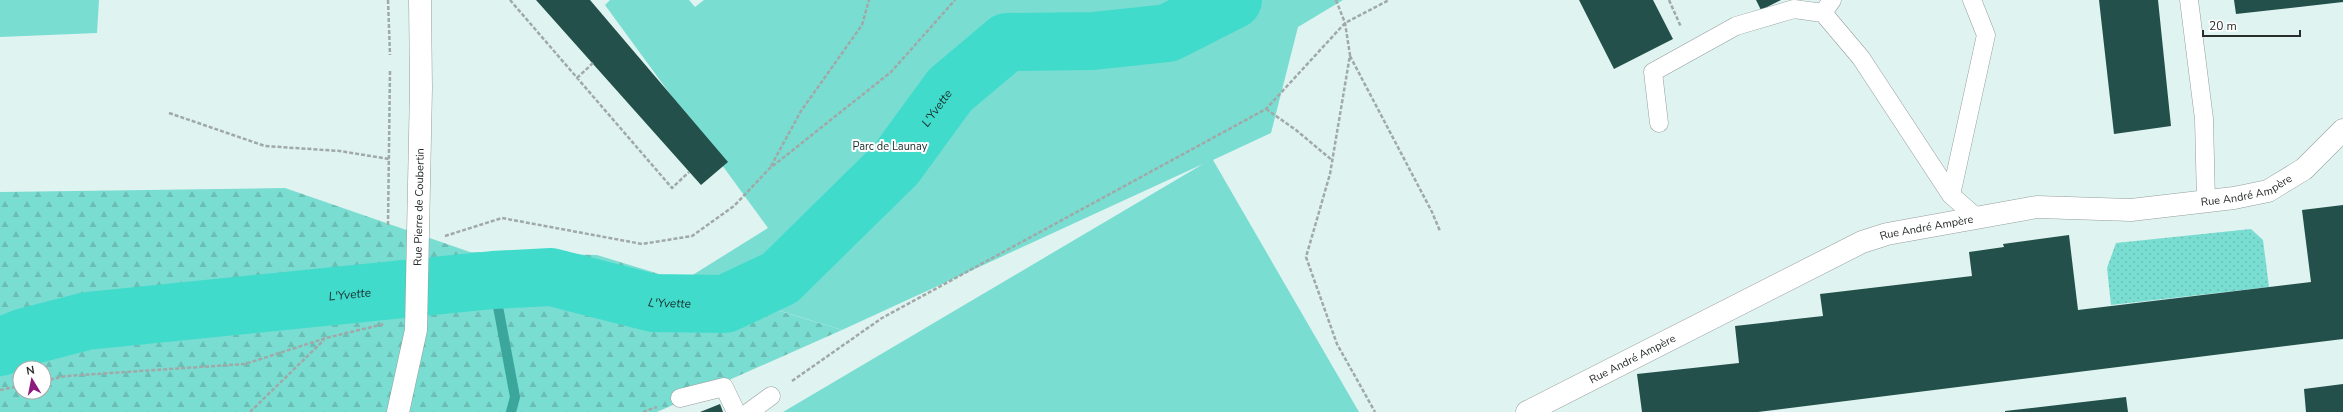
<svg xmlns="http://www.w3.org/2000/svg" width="2343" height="412" font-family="'Nunito Sans',sans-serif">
	<defs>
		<pattern id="grass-dots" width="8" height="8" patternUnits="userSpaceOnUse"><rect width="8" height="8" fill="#7addd2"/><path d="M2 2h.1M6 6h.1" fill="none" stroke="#6abeb4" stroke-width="1.8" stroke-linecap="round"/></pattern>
		<pattern id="forest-firs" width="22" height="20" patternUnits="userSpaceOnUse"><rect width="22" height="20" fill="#7addd2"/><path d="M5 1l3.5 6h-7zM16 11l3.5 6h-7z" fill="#6abeb4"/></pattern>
	</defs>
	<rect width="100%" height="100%" fill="#f2fdfb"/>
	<path fill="#dff3f0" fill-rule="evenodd" d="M0,0H2343V412H0ZM20,368H44V392H20Z"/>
	<path fill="url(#grass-dots)" d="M2251,229L2263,240L2269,287L2111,305L2107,268L2116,243Z"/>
	<path fill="url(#forest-firs)" fill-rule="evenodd" d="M285,188L470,252L597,255L842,330L657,412H0V192ZM20,368H44V392H20Z"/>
	<path fill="#7addd2" d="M0,0H99L97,33L0,37Z
		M610,0H689L695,7L704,0H1343L1298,27L1271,133L1213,160L1359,412H783L1203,164L842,330L683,281L768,228L605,5Z"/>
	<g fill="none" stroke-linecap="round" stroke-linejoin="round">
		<path stroke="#3aa69c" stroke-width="10" d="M493,280L515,397L511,412"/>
		<path stroke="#41dbcc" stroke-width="58" id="s1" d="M0,347L25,337L87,321L493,280L551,277L653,303L725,304L780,278L896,164L950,90L1007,42L1093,41L1168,33L1233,0"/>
	</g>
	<path fill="#23504b" d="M536,0H590L728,162L701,185Z
		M1579,0H1653L1673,39L1614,69Z
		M1756,0H1781L1761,10Z
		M2099,0H2158L2171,126L2114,134Z
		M2234,0H2343V2L2236,14Z
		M2343,205V339L1758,412H1642L1637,374L1739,363L1735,326L1823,316L1820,294L1972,276L1969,252L2004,247L2003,244L2069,235L2078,310L2311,282L2302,210Z
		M2343,384V412H2306L2304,389Z
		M2126,397L2128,412H2005V411Z
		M720,404L723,412H700Z"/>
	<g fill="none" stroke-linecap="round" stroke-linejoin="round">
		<defs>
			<path id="service" d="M2189,0L2204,119L2206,201
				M1823,13L1861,58L1951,195L1977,218
				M1659,123L1653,72L1736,26L1794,9L1823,13L1832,0
				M1951,195L1986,35L1972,0
				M680,398L724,387L736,412
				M749,412L771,396"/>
			<g id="minor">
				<path id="s2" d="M398,412L416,330L421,88L420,0"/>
				<path id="s3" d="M1527,412L1862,242L1887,234L2037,207L2131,210L2234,198L2268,191L2304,169L2343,130"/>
			</g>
		</defs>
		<use href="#service" stroke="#949e9c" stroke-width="19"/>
		<use href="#minor" stroke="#949e9c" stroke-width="23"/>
		<path stroke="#a0a9a7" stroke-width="2.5" stroke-dasharray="4 2" stroke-linecap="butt" d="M388,0L390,55
			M510,0L672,188L689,172
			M1336,0L1345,23L1350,55L1330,174L1306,257L1337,344L1375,412
			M1669,0L1681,27
			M1350,56L1432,212L1440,231
			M577,78L593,63
			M1266,109L1296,130L1333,161
			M169,113L265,146L340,151L389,159
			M771,166L801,111L862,25L869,0
			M388,225L390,70
			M445,236L502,218L642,244L692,236L734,206L769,169L891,72L955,0
			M44,381L66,376L245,364L326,338L384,324
			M792,381L882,318L1266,109L1345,23L1389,0
			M0,390L20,386
			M250,412L324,340
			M643,412L657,407"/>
		<use href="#service" stroke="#fff" stroke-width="18"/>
		<use href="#minor" stroke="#fff" stroke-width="22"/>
	</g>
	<g text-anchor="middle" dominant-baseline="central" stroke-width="4" stroke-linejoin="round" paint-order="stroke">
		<g font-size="11" fill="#18302d" stroke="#fff">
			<text x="890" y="146">Parc de Launay</text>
		</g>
		<g font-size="11" fill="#282c2b" stroke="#fff">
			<text stroke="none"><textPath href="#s3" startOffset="766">Rue André Ampère</textPath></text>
			<text stroke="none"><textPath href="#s2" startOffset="207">Rue Pierre de Coubertin</textPath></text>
			<text stroke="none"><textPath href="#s3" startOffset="442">Rue André Ampère</textPath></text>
			<text stroke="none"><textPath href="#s3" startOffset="118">Rue André Ampère</textPath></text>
		</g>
		<g font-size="12" font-style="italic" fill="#19312e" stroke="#fff">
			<text stroke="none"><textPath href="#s1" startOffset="1027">L'Yvette</textPath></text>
			<text stroke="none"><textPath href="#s1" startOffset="355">L'Yvette</textPath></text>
			<text stroke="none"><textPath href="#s1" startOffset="679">L'Yvette</textPath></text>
		</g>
	</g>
	<g transform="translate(32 380) rotate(350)"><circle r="19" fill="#ffffff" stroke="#a9abaa"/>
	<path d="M0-3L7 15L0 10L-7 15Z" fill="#8e1b7c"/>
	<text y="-6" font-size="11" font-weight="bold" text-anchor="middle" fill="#282c2b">N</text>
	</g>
	<path d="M2203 30v6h97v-6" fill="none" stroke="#282c2b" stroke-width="2"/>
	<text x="2209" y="30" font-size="12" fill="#282c2b" stroke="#ffffff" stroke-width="3" paint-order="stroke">20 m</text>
</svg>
